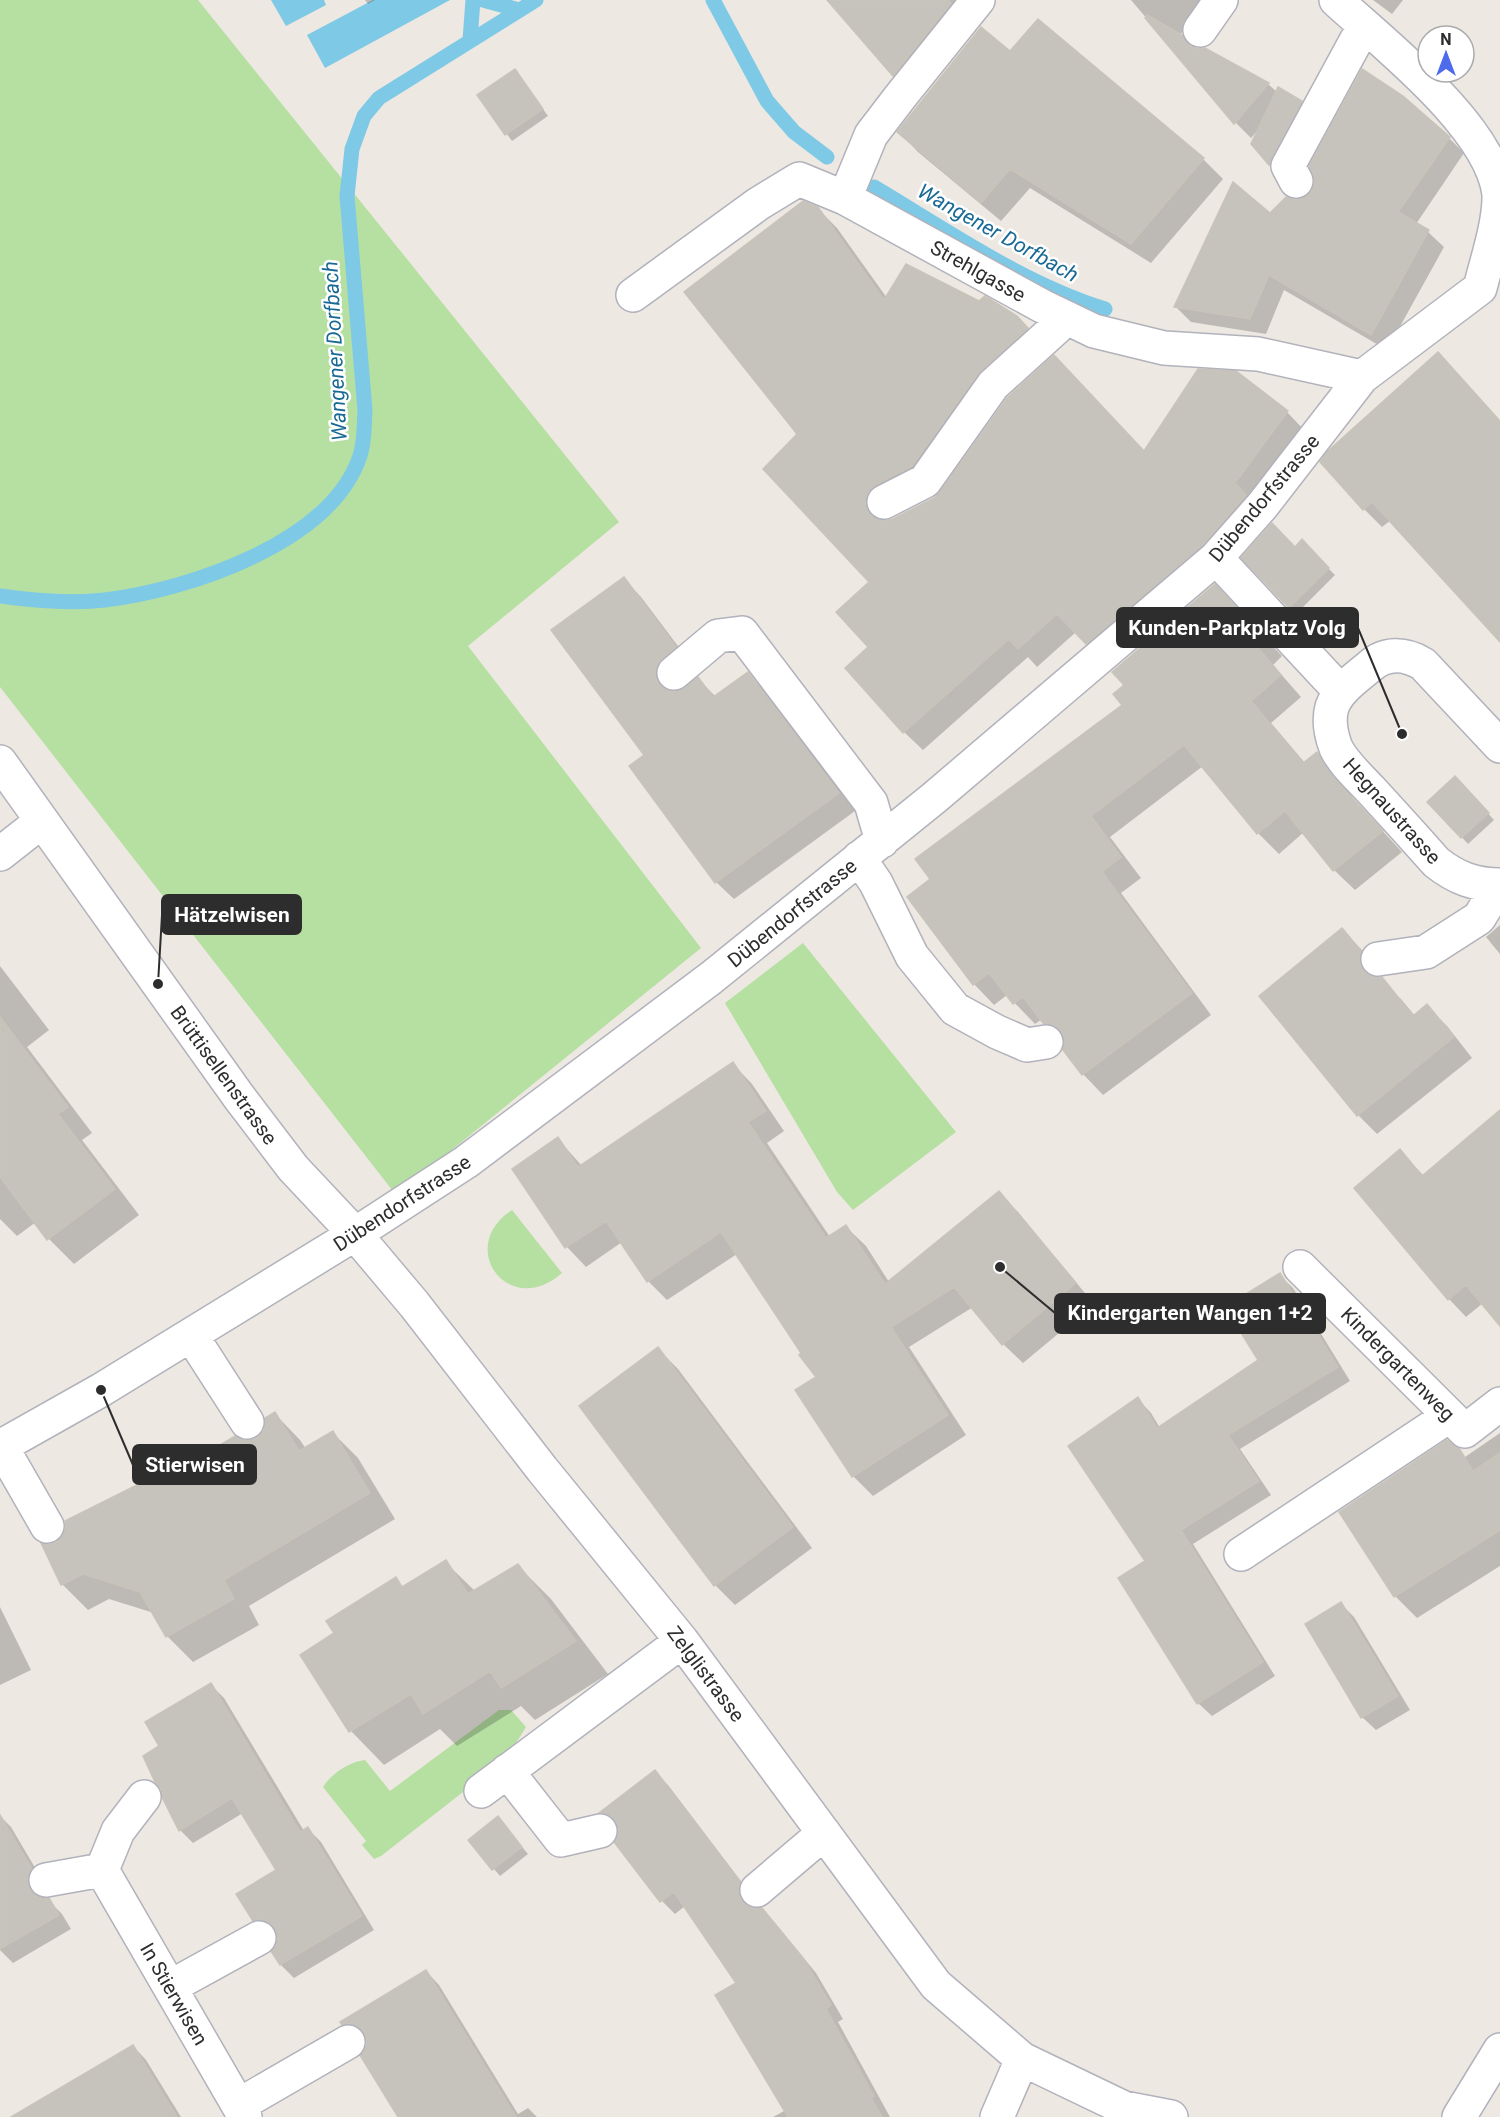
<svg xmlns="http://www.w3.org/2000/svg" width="1500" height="2117" font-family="Roboto,sans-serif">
	<rect width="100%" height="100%" fill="#ede8e1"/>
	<path fill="#b6dfa2" d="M0,0H198L619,522L468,646L701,948L396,1195L0,687Z
		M803,943L956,1132L853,1210L837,1192L725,1003Z
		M512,1210L562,1273C509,1320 455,1247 512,1210Z
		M499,1710H511L526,1727L516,1743L481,1770L472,1785L381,1856L374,1859L362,1845L366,1841L323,1787C332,1773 349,1762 365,1760L390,1791Z"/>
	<path fill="#7dc9e6" d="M271,0H324L326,5L286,26Z
		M373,0H450L325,68L307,35Z"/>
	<path fill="#0003" d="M365,0H375L368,4Z
		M829,0H984L913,94L894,75Z
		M1131,0H1221L1179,35L1194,49L1268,84L1277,92L1301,102L1321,122L1289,183L1253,143L1258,130L1251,138L1235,122Z
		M1373,0H1403L1392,14Z
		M1038,21L1203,159L1223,179L1151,263L1030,188L1001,221L918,152L899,132L1011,53Z
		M515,71L548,116L512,141L479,96Z
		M1449,138L1464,153L1416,224L1428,232L1444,247L1387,350L1284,290L1266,334L1191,322L1176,307L1270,216L1296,201Z
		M817,208L837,228L887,298L979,303L1016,317L1036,337L887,510L883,522L1144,453L1287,412L1305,431L1106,662L1076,632L1037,667L1028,657L923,750L904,732L870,647L871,583L799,434Z
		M1456,372L1500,421V639L1391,520L1382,527L1364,509Z
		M1302,542L1335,575L1296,614L1243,558L1296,549Z
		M624,579L641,597L693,666L674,684L673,693H678L698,679L716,697L748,674L765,691L855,811L734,899L716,882L646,755Z
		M1235,607L1282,656L1273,665L1301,697L1271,723L1305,763L1317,754L1338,774L1354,800L1402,852L1355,890L1334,870L1304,832L1279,854L1258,833L1203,766L1110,837L1141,878L1121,893L1211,1015L1103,1095L1083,1074L1065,1043L1042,1019L1035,1024L1007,995L994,1005L974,984L932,880Z
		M1462,784L1494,820L1468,844L1429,802Z
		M1500,925V954L1486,937Z
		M1342,930L1362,950L1380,972L1379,979L1401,999L1415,1016L1427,1006L1447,1026L1472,1058L1377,1134L1358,1115Z
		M0,966L49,1030L27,1047L92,1133L82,1140L139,1215L74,1264L49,1239L36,1222L17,1236L0,1219Z
		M733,1064L752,1084L784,1131L767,1143L830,1237L846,1227L866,1246L889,1282L998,1193L1018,1212L1094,1304L1023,1363L1003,1344L973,1307L909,1347L966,1435L873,1496L853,1476L797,1390L818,1377L737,1254L667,1300L648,1281L622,1242L586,1267L567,1247L514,1169L558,1139L582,1166Z
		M1500,1112V1321L1483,1303L1466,1317L1449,1299L1400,1151L1424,1176Z
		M1279,1275L1293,1288L1350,1381L1240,1449L1271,1495L1193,1544L1275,1676L1212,1716L1198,1703L1147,1561L1138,1399L1151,1413L1160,1428L1260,1360Z
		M658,1349L678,1369L812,1548L735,1605L715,1585L581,1406Z
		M275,1414L300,1440L306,1449L333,1433L358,1458L395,1519L249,1606L259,1625L193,1662L167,1636L154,1613L109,1599L88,1610L62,1584L48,1546L58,1543L169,1477L257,1439L265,1431Z
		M1500,1433V1566L1417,1618L1395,1596L1458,1450L1465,1457Z
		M445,1562L475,1591L518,1566L551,1599L608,1674L535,1720L521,1706L457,1746L440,1729L384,1765L351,1731L302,1655L336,1634L396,1579L404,1588Z
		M1341,1604L1354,1617L1410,1710L1376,1730L1362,1717Z
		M0,1607L31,1670L0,1685Z
		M211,1685L224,1698L304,1831L308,1829L321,1842L374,1930L294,1978L281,1965L273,1952L279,1939L278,1933H267L254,1920L278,1870L243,1813L193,1843L180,1830L161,1747Z
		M655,1772L668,1785L753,1897L752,1909H761L775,1923L816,1973L843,2019L838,2022L890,2117H773L786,2110L738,1983L685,1906L675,1914L662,1901L616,1842L620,1836V1826H614L601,1813Z
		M0,1816L11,1827L44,1883L41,1888L40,1897L48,1900L62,1914L71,1929L13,1963L0,1950Z
		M504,1825L528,1854L500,1876L470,1841Z
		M426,1971L439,1985L518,2114L528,2108L537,2117H401L367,2037H357L343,2024Z
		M133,2046L146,2060L181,2117H14Z"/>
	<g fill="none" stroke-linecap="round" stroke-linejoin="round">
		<path stroke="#7dc9e6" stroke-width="15" d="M483,0L519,10
			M713,0L767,101L794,132L827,157
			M470,40L473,0
			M874,187C948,231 1022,283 1105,309
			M0,596C35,601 69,604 105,600C188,590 331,543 360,456C365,441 364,425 365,410L347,196L352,149L364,116L379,98L536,0"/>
	</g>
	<path fill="#c6c2bc" stroke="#c9c4ba" stroke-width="1.5" d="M827,0H948L951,3L893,76Z
		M1147,15L1182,35L1190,46L1198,49L1205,48L1269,83L1234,124L1145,18Z
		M1038,19L1204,158L1131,244L1010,169L981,203L897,132L981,27L1010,51Z
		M515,69L543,109L505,135L477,95Z
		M1362,69L1403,96L1450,137L1398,212L1429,230L1371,335L1269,275L1250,319L1174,307L1233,182L1270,213L1286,197L1296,200L1305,197L1312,191L1315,181L1309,166Z
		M1278,87L1302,101L1272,157L1269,165L1251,144Z
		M803,201L818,207L884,300L906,264L979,301L985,296L1017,316L1028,328L978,374L912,466L875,485L869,491L865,502L868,511L874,518L884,521L893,519L934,498L940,492L1007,398L1054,355L1144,451L1198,369L1236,371L1288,411L1235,483L1246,495L1203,545L1086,644L1057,614L1018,649L1009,639L903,733L845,668L868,647L836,612L869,582L763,469L797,434L684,292Z
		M1438,352L1500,421V642L1372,502L1363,510L1320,462L1328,451Z
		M1272,523L1295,547L1302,539L1329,568L1289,608L1241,558Z
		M624,577L676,647L662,659L657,666L656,677L660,685L668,691H678L698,677L713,697L748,672L839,793L715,883L629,766L644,755L551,630Z
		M1215,584L1262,635L1254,643L1281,675L1251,701L1303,763L1317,752L1333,777L1383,831L1333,871L1285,811L1257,834L1184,745L1091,816L1121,857L1102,872L1192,993L1082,1075L1063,1050L1065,1040L1061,1031L1053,1025L1043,1023L1023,997L1013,1004L989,973L973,985L907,897L930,879L915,859L1122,705L1113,694L1124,685L1112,672Z
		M1455,776L1489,813L1461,838L1427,802Z
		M1342,928L1361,951L1359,961L1364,971L1372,977H1382L1413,1016L1427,1004L1454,1037L1357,1116L1259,996Z
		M0,1017L68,1107L58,1114L115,1189L47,1240L0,1177Z
		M733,1062L766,1111L748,1122L826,1238L846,1225L885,1284L999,1191L1076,1283L1002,1345L954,1287L891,1327L948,1415L852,1477L795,1390L816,1377L799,1355L801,1353L721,1232L647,1282L606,1221L565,1248L512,1169L558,1137L578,1167Z
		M1500,1110V1326L1466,1285L1448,1300L1354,1188L1400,1149L1422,1176Z
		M1280,1273L1338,1367L1228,1435L1259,1481L1181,1530L1263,1662L1197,1704L1118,1578L1145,1561L1068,1446L1138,1397L1157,1428L1258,1360L1225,1307Z
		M658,1347L793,1527L714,1586L579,1406Z
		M275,1412L299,1451L333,1431L370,1493L224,1580L234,1599L166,1637L140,1592L83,1574L61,1585L41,1543L48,1545L57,1542L63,1535L66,1527L65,1521L165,1471L168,1476L235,1436L247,1441L257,1438L264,1430L265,1418Z
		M1447,1440L1459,1448L1473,1471L1500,1453V1530L1394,1597L1339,1512Z
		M446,1560L468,1594L518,1564L576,1641L501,1688L490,1671L423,1714L411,1694L349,1732L300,1655L334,1633L326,1621L396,1577L402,1587Z
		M1341,1602L1398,1696L1361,1718L1305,1624Z
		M211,1683L300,1832L308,1827L362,1916L280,1965L271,1951L275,1947L278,1939L275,1928L268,1922L260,1919L253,1921L236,1894L276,1870L232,1798L179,1831L162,1797L161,1789L155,1782L143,1756L159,1746L145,1722Z
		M655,1770L740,1882L739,1893L742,1902L751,1908H762L803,1958L831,2005L826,2009L874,2096L871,2098L882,2117H788L715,1995L736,1983L674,1892L660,1902L614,1842L618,1836V1827L614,1819L606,1813H599Z
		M0,1815L32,1869L28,1874V1883L31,1892L39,1897L49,1898L59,1915L0,1949Z
		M498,1816L522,1847L492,1870L468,1840Z
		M426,1970L516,2117H398L360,2055L364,2051L367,2043L364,2032L357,2026L349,2023L342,2025L340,2022Z
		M133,2045L177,2117H11Z"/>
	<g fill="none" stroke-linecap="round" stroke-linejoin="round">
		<defs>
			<path id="minor" d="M1336,0C1384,44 1491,127 1499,194C1500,222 1487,260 1480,288
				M1200,30L1221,0
				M1296,181L1288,166L1364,26
				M845,198L871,135L900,97L978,0
				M633,295L758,204L799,179L845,198L1042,306L1094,331L1164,348L1258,354L1362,377
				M884,502L925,481L993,385L1067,318
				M1216,558L1341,692
				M674,673L718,636L742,633L871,803L882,841
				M1500,746L1423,664C1405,653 1385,652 1369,667C1356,678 1338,690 1332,707C1328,721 1331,735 1336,748C1344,764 1359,777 1371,790C1393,814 1415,838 1436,862C1456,878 1475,885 1500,885
				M0,762L239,1097L293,1168L355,1234L414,1304L542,1469L682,1641L936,1985L1022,2059L1124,2108L1171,2117
				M0,854L42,821
				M859,858L876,883L912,956L955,1009L997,1032L1027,1045L1046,1042
				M1378,959L1426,952L1479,918L1499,885
				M1300,1267L1465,1431L1500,1404
				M191,1335L247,1422
				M1,1446L47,1526
				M0,1447L101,1390L355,1234L466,1162L711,978L934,798L1216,558L1262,506L1362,377L1480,288
				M1241,1554L1449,1416
				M507,1771L561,1840L600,1831
				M481,1791L682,1641
				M102,1870L245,2117
				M102,1870L118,1831L144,1797
				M46,1880L102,1870
				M757,1890L824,1833
				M170,1987L259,1938
				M239,2105L348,2042
				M997,2117L1022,2059
				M1459,2117L1500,2050"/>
		</defs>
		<use href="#minor" stroke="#b1b2bc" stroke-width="36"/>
		<use href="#minor" stroke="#fff" stroke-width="33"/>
	</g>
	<g text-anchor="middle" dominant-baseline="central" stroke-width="5" stroke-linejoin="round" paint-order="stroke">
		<g font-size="20" fill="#2d2d2d" stroke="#fff">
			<text transform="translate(978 271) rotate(29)">Strehlgasse</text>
			<text transform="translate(1264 498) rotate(-50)">Dübendorfstrasse</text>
			<text transform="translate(1392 811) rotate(48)">Hegnaustrasse</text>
			<text transform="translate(792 913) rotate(-39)">Dübendorfstrasse</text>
			<text transform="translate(224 1075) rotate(54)">Brüttisellenstrasse</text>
			<text transform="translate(402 1203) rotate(-33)">Dübendorfstrasse</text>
			<text transform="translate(1398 1364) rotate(45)">Kindergartenweg</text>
			<text transform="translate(706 1674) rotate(53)">Zelglistrasse</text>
			<text transform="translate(174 1994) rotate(60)">In Stierwisen</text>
		</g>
		<g font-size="21" font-style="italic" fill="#186995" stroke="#fff">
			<text transform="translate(998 233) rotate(29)">Wangener Dorfbach</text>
			<text transform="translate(335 351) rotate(-93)">Wangener Dorfbach</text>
		</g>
	</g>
	<path fill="none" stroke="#2d2d2d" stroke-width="2" d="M1402 734L1358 628M158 984L162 915M1000 1267L1055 1313M101 1390L133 1465"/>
	<g fill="#2d2d2d" stroke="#fff" stroke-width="2">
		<circle cx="1402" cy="734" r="6"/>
		<circle cx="158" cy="984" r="6"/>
		<circle cx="1000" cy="1267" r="6"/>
		<circle cx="101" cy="1390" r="6"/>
	</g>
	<g fill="#2d2d2d" stroke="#2d2d2d" stroke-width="2">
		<rect x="1117" y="608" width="241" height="39" rx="6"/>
		<rect x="162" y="895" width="139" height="39" rx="6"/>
		<rect x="1055" y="1294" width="270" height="39" rx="6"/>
		<rect x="133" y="1445" width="123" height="39" rx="6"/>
	</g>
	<g font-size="21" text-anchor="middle" font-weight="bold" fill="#fff">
		<text x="1237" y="635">Kunden-Parkplatz Volg</text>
		<text x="232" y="922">Hätzelwisen</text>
		<text x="1190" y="1320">Kindergarten Wangen 1+2</text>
		<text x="195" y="1472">Stierwisen</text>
	</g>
	<g transform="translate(1446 54)"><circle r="28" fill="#ffffff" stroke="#ababab" stroke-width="1.5"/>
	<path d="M0-4.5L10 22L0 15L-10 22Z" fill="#4e6bec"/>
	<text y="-9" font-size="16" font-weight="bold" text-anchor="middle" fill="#2d2d2d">N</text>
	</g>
</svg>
